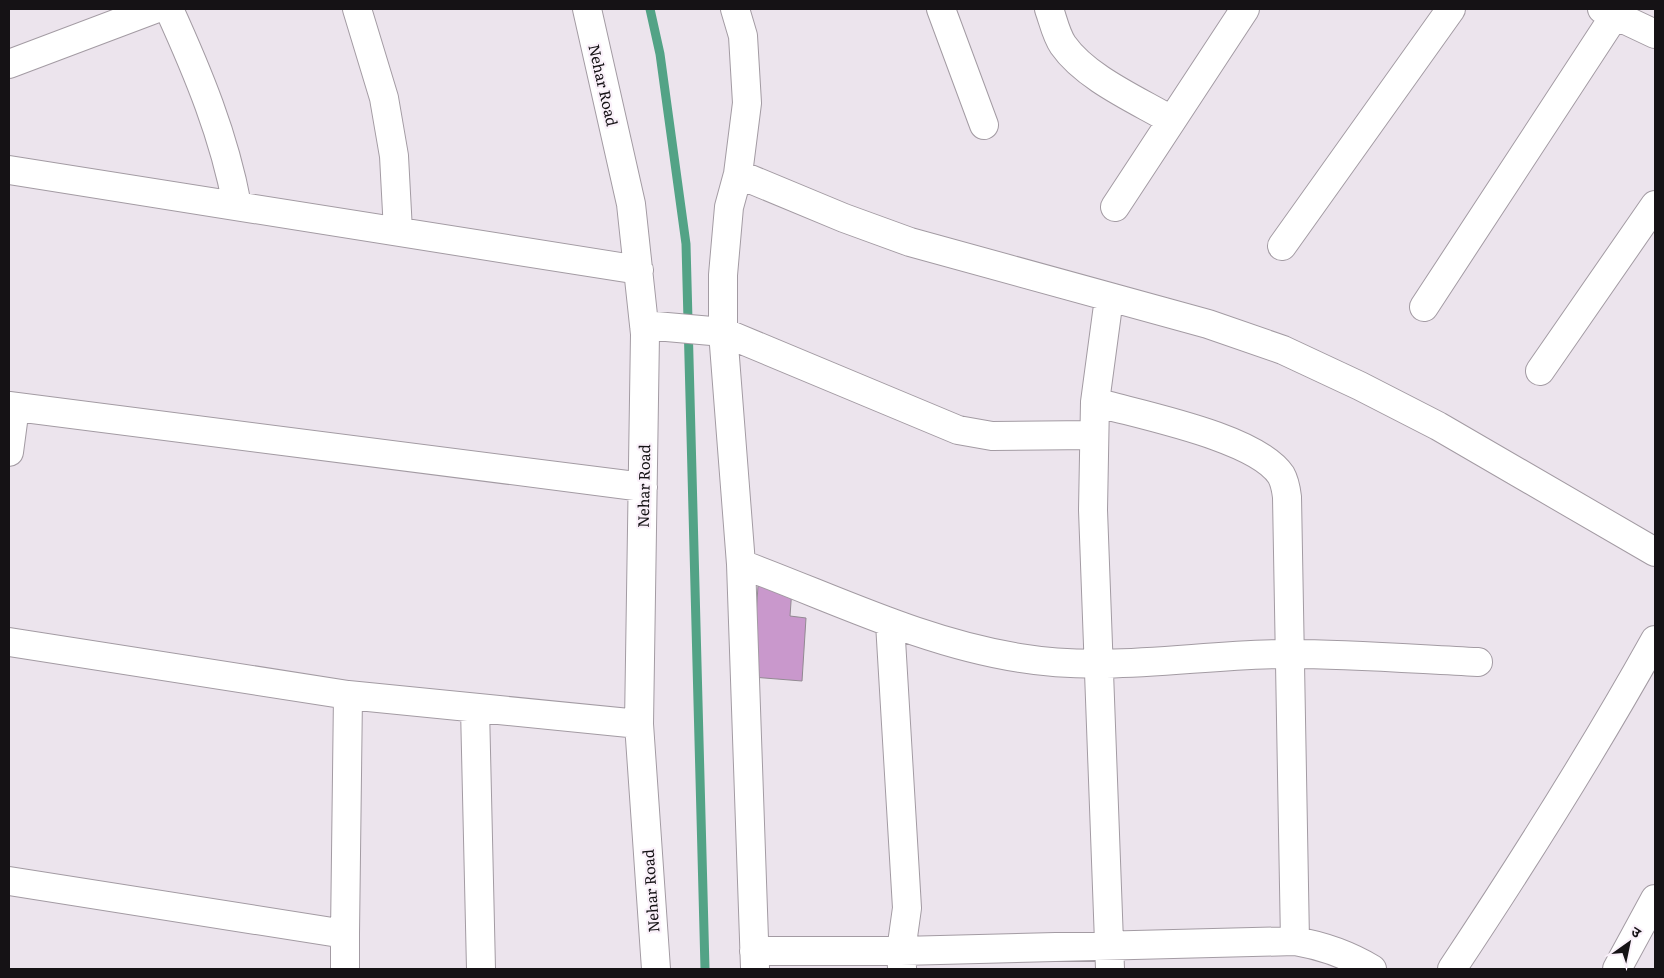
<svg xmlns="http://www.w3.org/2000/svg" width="1664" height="978" font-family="Literata,'Noto Sans Devanagari',serif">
	<rect width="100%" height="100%" fill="#ece4ed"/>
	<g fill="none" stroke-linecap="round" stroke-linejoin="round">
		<path stroke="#53a386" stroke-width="9" d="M650,9L660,54L686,244L705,969"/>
	</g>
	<path fill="#c998cc" stroke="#928a92" d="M758,586L792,588L790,616L806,618L802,681L752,677Z"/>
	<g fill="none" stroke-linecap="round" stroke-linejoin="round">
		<defs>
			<path id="minor" d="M169,9C198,73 224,135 237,205
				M357,9L384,98L394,156L398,231
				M587,9L631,204L645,334L639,724L656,969
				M735,9L743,36L747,103L738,174L729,207L723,275V332L741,564L755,968
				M941,9L984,125
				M1049,9C1053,20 1056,35 1063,45C1086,78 1137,100 1171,120
				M1602,9L1655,34
				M9,64L155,9
				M9,170L639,270
				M738,174L844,218L910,242L1208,324L1283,350L1360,386L1438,426L1655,552
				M1115,207L1245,9
				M1282,246L1451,9
				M1109,298L1095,402L1093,510L1110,969
				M1424,307L1615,15
				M644,325L723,332L958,430L992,436L1093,435
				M1540,371L1655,205
				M9,406L643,487
				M9,452L15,407
				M741,564C833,598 923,643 1020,658C1110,673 1199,654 1289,654C1351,654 1415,659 1478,662
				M890,623L907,908L901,951L902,968
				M9,642L348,695L639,724
				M475,708L481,969
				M9,881L345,934V969
				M345,934L348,695
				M1295,941C1324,946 1347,954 1372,969
				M754,951H901L1295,941L1287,497C1286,489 1285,482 1281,475C1256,437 1140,415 1095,402
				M1452,969C1523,862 1592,753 1655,640
				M1617,969L1655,899"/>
		</defs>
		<use href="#minor" stroke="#a39ba3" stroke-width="30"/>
		<use href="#minor" stroke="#fff" stroke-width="28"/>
	</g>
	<g text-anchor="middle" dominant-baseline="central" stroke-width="4.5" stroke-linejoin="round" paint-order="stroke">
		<g font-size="15" fill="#151215" stroke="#faf1fa">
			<text transform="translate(604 85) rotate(77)">Nehar Road</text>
			<text transform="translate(643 486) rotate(-89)">Nehar Road</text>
			<text transform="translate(650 891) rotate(-94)">Nehar Road</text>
		</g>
	</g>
	<rect width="1664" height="978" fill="none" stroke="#151215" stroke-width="20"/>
	<g transform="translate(1629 943) rotate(33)" stroke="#faf1fa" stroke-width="4" paint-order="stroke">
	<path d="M0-4L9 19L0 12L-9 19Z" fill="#151215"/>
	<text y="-8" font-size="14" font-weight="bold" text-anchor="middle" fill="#151215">उ</text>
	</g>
</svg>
